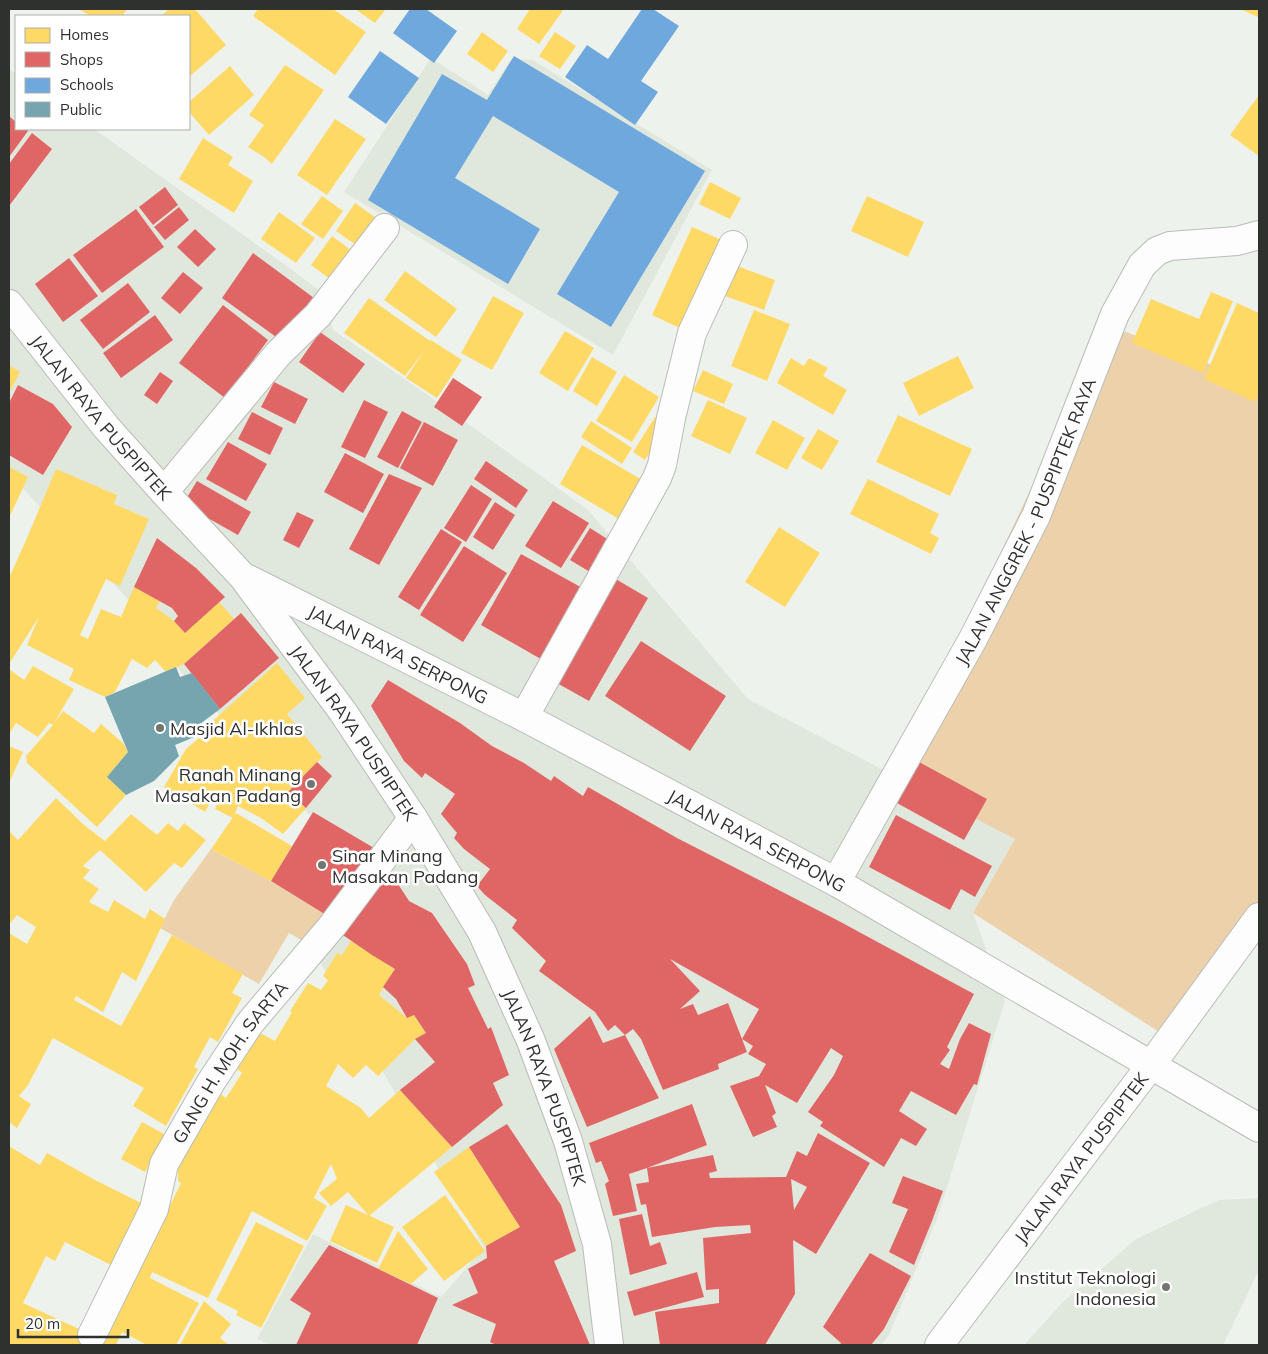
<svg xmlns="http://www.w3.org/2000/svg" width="1268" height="1354" font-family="Mulish,sans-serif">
	<rect width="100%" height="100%" fill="#eef2ec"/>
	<path fill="#e0e7dc" d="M431,58L488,95L511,59L533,60L712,170L613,355L344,192Z
		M9,69L16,74V129H94L277,259L322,292L333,330L418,388L587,509L748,699L1015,839L973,913L1005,1001L938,1216L889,1335L881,1345H271L257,1339L313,1234L441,1297L484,1248L272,878L310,816L164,653L162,635L9,474Z
		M1259,1198V1270L1223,1345H1024L1062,1303L1136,1239L1219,1200Z"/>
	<path fill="#ecd1ab" d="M1108,325L1259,383V917L1175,1042L973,913L1015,839L895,777Z
		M211,849L271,881L331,918L303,941L289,933L259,984L160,928L174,900Z"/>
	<path fill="#ffd966" d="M79,9H127L122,16H90Z
		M169,9H195L226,45L189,77V16H161Z
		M258,9H333L366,32L335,75L253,16Z
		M355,9H386L375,23Z
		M530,9H564L539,44L517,29Z
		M1240,9H1259V15L1258,17Z
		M482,32L508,51L493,72L467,54Z
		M555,32L576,46L560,69L539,56Z
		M285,65L324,90L272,164L264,157L248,147L264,125L249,115Z
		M230,66L254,95L209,135L189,112V102Z
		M1259,95V156L1230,135Z
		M335,119L366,139L327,195L297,175Z
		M203,138L233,157L228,165L253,181L234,213L179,179Z
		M710,182L741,198L730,219L699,204Z
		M322,196L343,211L323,239L301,224Z
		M867,196L924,222L908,257L851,231Z
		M355,203L382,222L363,250L336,231Z
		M279,212L315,238L296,263L261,239Z
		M692,227L729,243L688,332L652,315Z
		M332,236L359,256L338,285L311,265Z
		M737,266L775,280L764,310L725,296Z
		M405,271L457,309L436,337L384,300Z
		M1211,292L1233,301L1203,373L1132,343L1151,299L1199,319Z
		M493,296L524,313L492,370L461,353Z
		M369,298L430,341L431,340L462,360L437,398L406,378L424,351L405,376L344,333Z
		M1237,303L1259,313V391L1255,402L1204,379Z
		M754,310L790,324L767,381L731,366Z
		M565,331L594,348L568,391L539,373Z
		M958,356L974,388L919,416L903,383Z
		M592,357L617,372L597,406L573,391Z
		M791,358L804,366L809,358L828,368L823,376L847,390L833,415L777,383Z
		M9,365L20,372L9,393Z
		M703,370L733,384L724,404L693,391Z
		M624,375L659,397L632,442L596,421Z
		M708,400L747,418L730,454L691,436Z
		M898,415L972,449L950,496L876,462Z
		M655,417L668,425L645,460L633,452Z
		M773,420L805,438L787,470L755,453Z
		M591,421L632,448L622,464L581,437Z
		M818,429L839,441L822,470L801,458Z
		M582,445L651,485L629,525L560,484Z
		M9,467L28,477L9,518Z
		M56,469L117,495L114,504L149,519L120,586L106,579L80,635L88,639L101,609L121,617L134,587L160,601L156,608L174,621L185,633L219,602L234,619L184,664L166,672L155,660L147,668L132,659L115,692L105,697L69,680L74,669L27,645L39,617L9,664V578L27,538Z
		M868,479L939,514L930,533L939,538L931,554L850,514Z
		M779,527L820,553L785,607L745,582Z
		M277,663L305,698L287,714L322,757L288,792L306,808L283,834L261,818L238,806L233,818L215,809L221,796L215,793L205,812L164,787L186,749L199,738L207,743L212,736L205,728Z
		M33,666L74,689L54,723L63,711L94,733L101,724L124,744L128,752L107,777L126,795L97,827L27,763L26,756L53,725L49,723L38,737L16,723L9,734V669L24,680Z
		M9,746L23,752L9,783Z
		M56,798L84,825L105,841L131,814L157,835L168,823L178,831L184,823L206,840L182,868L174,863L146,892L100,850L83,866L90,870L83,878L99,889L89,902L108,912L114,900L145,919L150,909L165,919L136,981L122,972L103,1012L76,996L74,1000L121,1026L172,935L243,974L232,993L242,998L218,1042L210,1037L194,1067L198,1069L166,1126L133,1106L144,1088L53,1038L28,1085L19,1096L31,1104L17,1128L9,1122V933L27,944L36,927L17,915L9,925V831L18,840Z
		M236,813L292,846L271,881L211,849Z
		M351,941L395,969L379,995L407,1018L414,1015L426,1033L415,1039L378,1076L366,1065L353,1078L338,1064L326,1086L361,1108L369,1118L400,1090L452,1147L369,1216L348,1192L331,1206L319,1193L337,1179L331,1164L314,1198L327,1206L307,1241L252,1211L208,1298L152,1272L150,1278L199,1303L176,1345H147L122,1332L116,1345H9V1146L40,1165L47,1153L97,1181L147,1206L117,1268L65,1242L55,1261L46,1256L23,1303L92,1335L158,1230L181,1183L178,1181V1164L219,1093L226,1098L242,1073L237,1069L260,1033L275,1041L292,1012L290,1011L308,983L321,990L328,980L323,976L337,953L342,955Z
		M142,1122L166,1135L145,1172L121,1159Z
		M469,1147L520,1227L486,1246L434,1172Z
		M445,1195L485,1251L444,1281L402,1227Z
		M346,1205L394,1227L377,1263L330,1241Z
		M256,1222L304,1246L261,1328L236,1315L238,1311L216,1300Z
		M398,1231L428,1269L411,1284L378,1269Z
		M204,1301L231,1324L220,1338L229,1345H180Z"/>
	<path fill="#e06666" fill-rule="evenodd" d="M9,116L16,122V129H26L28,131L9,157Z
		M32,133L52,149L9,206V164Z
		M165,187L178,205L153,225L139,207Z
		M179,207L189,220L165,240L154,227Z
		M136,209L164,247L102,293L73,255Z
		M195,229L216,249L198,267L177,247Z
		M253,253L314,298L283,342L222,298Z
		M69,258L98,296L63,322L35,284Z
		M183,272L203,288L180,314L161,298Z
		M128,283L150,312L103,349L80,320Z
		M223,305L268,340L225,398L179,363Z
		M155,315L173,340L121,378L103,353Z
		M320,332L365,364L343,393L299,362Z
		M160,372L173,381L157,404L144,395Z
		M453,378L482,397L462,426L434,407Z
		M274,382L308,399L295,424L261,407Z
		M18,385L53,404L72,427L43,475L9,455V403Z
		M364,400L388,412L365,458L341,447Z
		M402,411L422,422L398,468L377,457Z
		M252,412L283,428L270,455L238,439Z
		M424,422L458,440L433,486L400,468Z
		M228,442L267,464L246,501L206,479Z
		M345,453L384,474L363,513L324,492Z
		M486,461L528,490L516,508L474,479Z
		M389,474L422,488L379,565L349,549Z
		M197,481L251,512L238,535L183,504Z
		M471,485L492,499L466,542L444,528Z
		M553,501L589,523L561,568L525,546Z
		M495,502L515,515L493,550L473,537Z
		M297,512L314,520L299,548L283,540Z
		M590,528L615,544L595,575L570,560Z
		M441,529L462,542L419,610L398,597Z
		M157,538L196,568L225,597L185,633L174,621L178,616L172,608L134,587Z
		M464,546L507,573L463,642L420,615Z
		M521,554L586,590L546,662L481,625Z
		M614,578L648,598L589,701L555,682Z
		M241,613L279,658L220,709L184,664Z
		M641,641L726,696L690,751L605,696Z
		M388,680L460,723L492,746L524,763L551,781L554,776L583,796L588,787L677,838L835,919L974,994L947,1047L950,1050L940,1064L949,1069L960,1039L969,1023L991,1034L977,1085L974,1084L956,1115L911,1091L899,1111L927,1129L916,1146L901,1138L884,1167L820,1126L823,1122L808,1112L834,1075L843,1056L831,1048L797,1103L765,1085L776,1113L772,1116L777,1127L753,1137L730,1086L759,1076L766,1064L748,1054L753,1046L742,1039L747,1052L718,1064L719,1069L663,1090L641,1039L633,1029L625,1035L615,1025L608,1031L595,1012L539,971L546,961L512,928L517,920L485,895L477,886L490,869L464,849L454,838L457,833L441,814L455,794L425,773L422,778L404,761L371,706ZM670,959L759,1009L742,1039L728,1003L698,1015L693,1004L680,1009L700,991Z
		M317,762L332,776L306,808L288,792Z
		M919,762L987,799L964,840L897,803Z
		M313,812L374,848L331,918L271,881Z
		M896,815L992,866L975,897L961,889L950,910L869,867Z
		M387,867L409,901L432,913L467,964L475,985L468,988L488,1029L491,1027L509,1075L493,1083L503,1105L452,1147L400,1090L435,1062L415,1039L426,1033L414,1015L407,1018L396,999L383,987L395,969L372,955L337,931Z
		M590,1016L603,1043L625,1035L659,1098L587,1127L554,1049Z
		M692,1104L707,1145L647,1168L713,1155L717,1171L709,1173L710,1178L786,1177L797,1151L807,1156L818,1133L870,1163L816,1254L793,1240L795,1294L765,1345H660L655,1312L719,1303V1289L706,1290L703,1238L751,1233L750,1225L715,1227L652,1237L646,1204L641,1205L636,1184L649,1182L647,1168L629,1174L637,1211L613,1216L605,1184L609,1181L601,1161L596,1163L589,1143ZM791,1179L807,1187L794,1210Z
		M507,1124L561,1205L576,1251L554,1261L590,1345H496L490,1342L496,1324L452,1305L478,1293L468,1269L487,1258L486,1246L520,1227L469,1147Z
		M903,1176L943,1191L932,1221L914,1265L889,1252L908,1209L892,1203Z
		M642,1214L650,1246L660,1242L667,1264L630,1275L619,1219Z
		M329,1245L438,1298L417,1345H296L311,1313L290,1300Z
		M870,1253L911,1276L884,1329L871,1345H840L841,1343L823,1327Z
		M697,1272L704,1297L634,1316L627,1292Z"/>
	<path fill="#6fa8dc" d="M410,9H426L457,31L434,63L393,33Z
		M642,9H653L679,26L641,81L658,92L635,125L565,77L587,45L608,59Z
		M380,51L419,78L386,124L348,97Z
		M514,56L705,171L611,327L557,294L619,192L493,116L455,178L540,229L508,284L368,200L442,74L487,100Z"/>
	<path fill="#76a5af" d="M176,667L180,677L192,673L220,709L200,724L204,733L175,745L179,756L154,781L126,795L107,777L128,752L105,697Z"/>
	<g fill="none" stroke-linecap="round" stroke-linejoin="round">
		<defs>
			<g id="street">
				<path id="s1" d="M9,304L106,427L164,492L243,577L343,712L413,818L482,932L531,1041L568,1141L597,1244L609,1345"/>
				<path d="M164,492L278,354L318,315L385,228"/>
				<path id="s2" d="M248,579L524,717L836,882L1151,1065"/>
				<path d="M524,717L657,478L662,465L671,418L692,333L733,245"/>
				<path id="s3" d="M836,882L973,639L1036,516L1115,314L1142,265L1157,251L1170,246L1237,241L1259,235"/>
				<path id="s4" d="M92,1335L154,1209L164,1164L211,1082L250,1023L333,925L413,818"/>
			</g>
			<path id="secondary" d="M1259,917L1151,1065L1259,1128"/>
			<g id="primary">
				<path id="s5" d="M939,1345L1151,1065"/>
			</g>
		</defs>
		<use href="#street" stroke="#b9bcb7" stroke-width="30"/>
		<use href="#secondary" stroke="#b9bcb7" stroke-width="30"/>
		<use href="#primary" stroke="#b9bcb7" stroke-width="30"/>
		<use href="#street" stroke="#fcfdfc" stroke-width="28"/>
		<use href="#secondary" stroke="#fcfdfc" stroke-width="28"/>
		<use href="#primary" stroke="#fcfdfc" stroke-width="28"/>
	</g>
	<g fill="#727570" stroke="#fff" stroke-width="2">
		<circle cx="160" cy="728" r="5"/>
		<circle cx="311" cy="784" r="5"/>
		<circle cx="322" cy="865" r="5"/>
		<circle cx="1166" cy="1287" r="5"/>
	</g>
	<g text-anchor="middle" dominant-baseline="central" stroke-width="5" stroke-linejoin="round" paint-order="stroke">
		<g font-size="18" fill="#2f312e" stroke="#fff">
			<text stroke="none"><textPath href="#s1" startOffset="146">JALAN RAYA PUSPIPTEK</textPath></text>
			<text stroke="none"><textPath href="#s3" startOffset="408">JALAN ANGGREK - PUSPIPTEK RAYA</textPath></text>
			<text stroke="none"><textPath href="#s2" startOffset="168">JALAN RAYA SERPONG</textPath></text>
			<text stroke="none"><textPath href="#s1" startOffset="551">JALAN RAYA PUSPIPTEK</textPath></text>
			<text stroke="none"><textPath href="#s2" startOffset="572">JALAN RAYA SERPONG</textPath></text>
			<text stroke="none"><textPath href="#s4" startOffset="308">GANG H. MOH. SARTA</textPath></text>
			<text stroke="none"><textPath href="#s1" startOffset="956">JALAN RAYA PUSPIPTEK</textPath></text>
			<text stroke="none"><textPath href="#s5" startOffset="235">JALAN RAYA PUSPIPTEK</textPath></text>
		</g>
		<g font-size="18" fill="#2f312e" stroke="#fff" text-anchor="start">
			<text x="170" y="728">Masjid Al-Ikhlas</text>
			<text x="301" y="774" text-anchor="end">Ranah Minang<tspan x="301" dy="21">Masakan Padang</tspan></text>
			<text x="332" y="855">Sinar Minang<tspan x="332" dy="21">Masakan Padang</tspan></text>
			<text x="1156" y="1277" text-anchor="end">Institut Teknologi<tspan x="1156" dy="21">Indonesia</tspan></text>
		</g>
	</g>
	<rect width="1268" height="1354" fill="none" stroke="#2f312e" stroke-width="20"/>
	<rect x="15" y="15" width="175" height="115" fill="#ffffff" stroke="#acadab"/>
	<rect x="25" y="28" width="25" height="15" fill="#ffd966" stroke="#acadab"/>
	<text x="60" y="40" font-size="15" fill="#2f312e">Homes</text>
	<rect x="25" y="52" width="25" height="15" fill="#e06666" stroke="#acadab"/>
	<text x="60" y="65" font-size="15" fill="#2f312e">Shops</text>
	<rect x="25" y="78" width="25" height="15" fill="#6fa8dc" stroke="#acadab"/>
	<text x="60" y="90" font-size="15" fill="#2f312e">Schools</text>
	<rect x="25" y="102" width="25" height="15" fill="#76a5af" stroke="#acadab"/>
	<text x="60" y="115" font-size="15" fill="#2f312e">Public</text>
	<path d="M18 1329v8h110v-8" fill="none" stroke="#2f312e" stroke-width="2.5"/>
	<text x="25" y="1329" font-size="15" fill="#2f312e" stroke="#ffffff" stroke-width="4" paint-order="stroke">20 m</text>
</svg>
